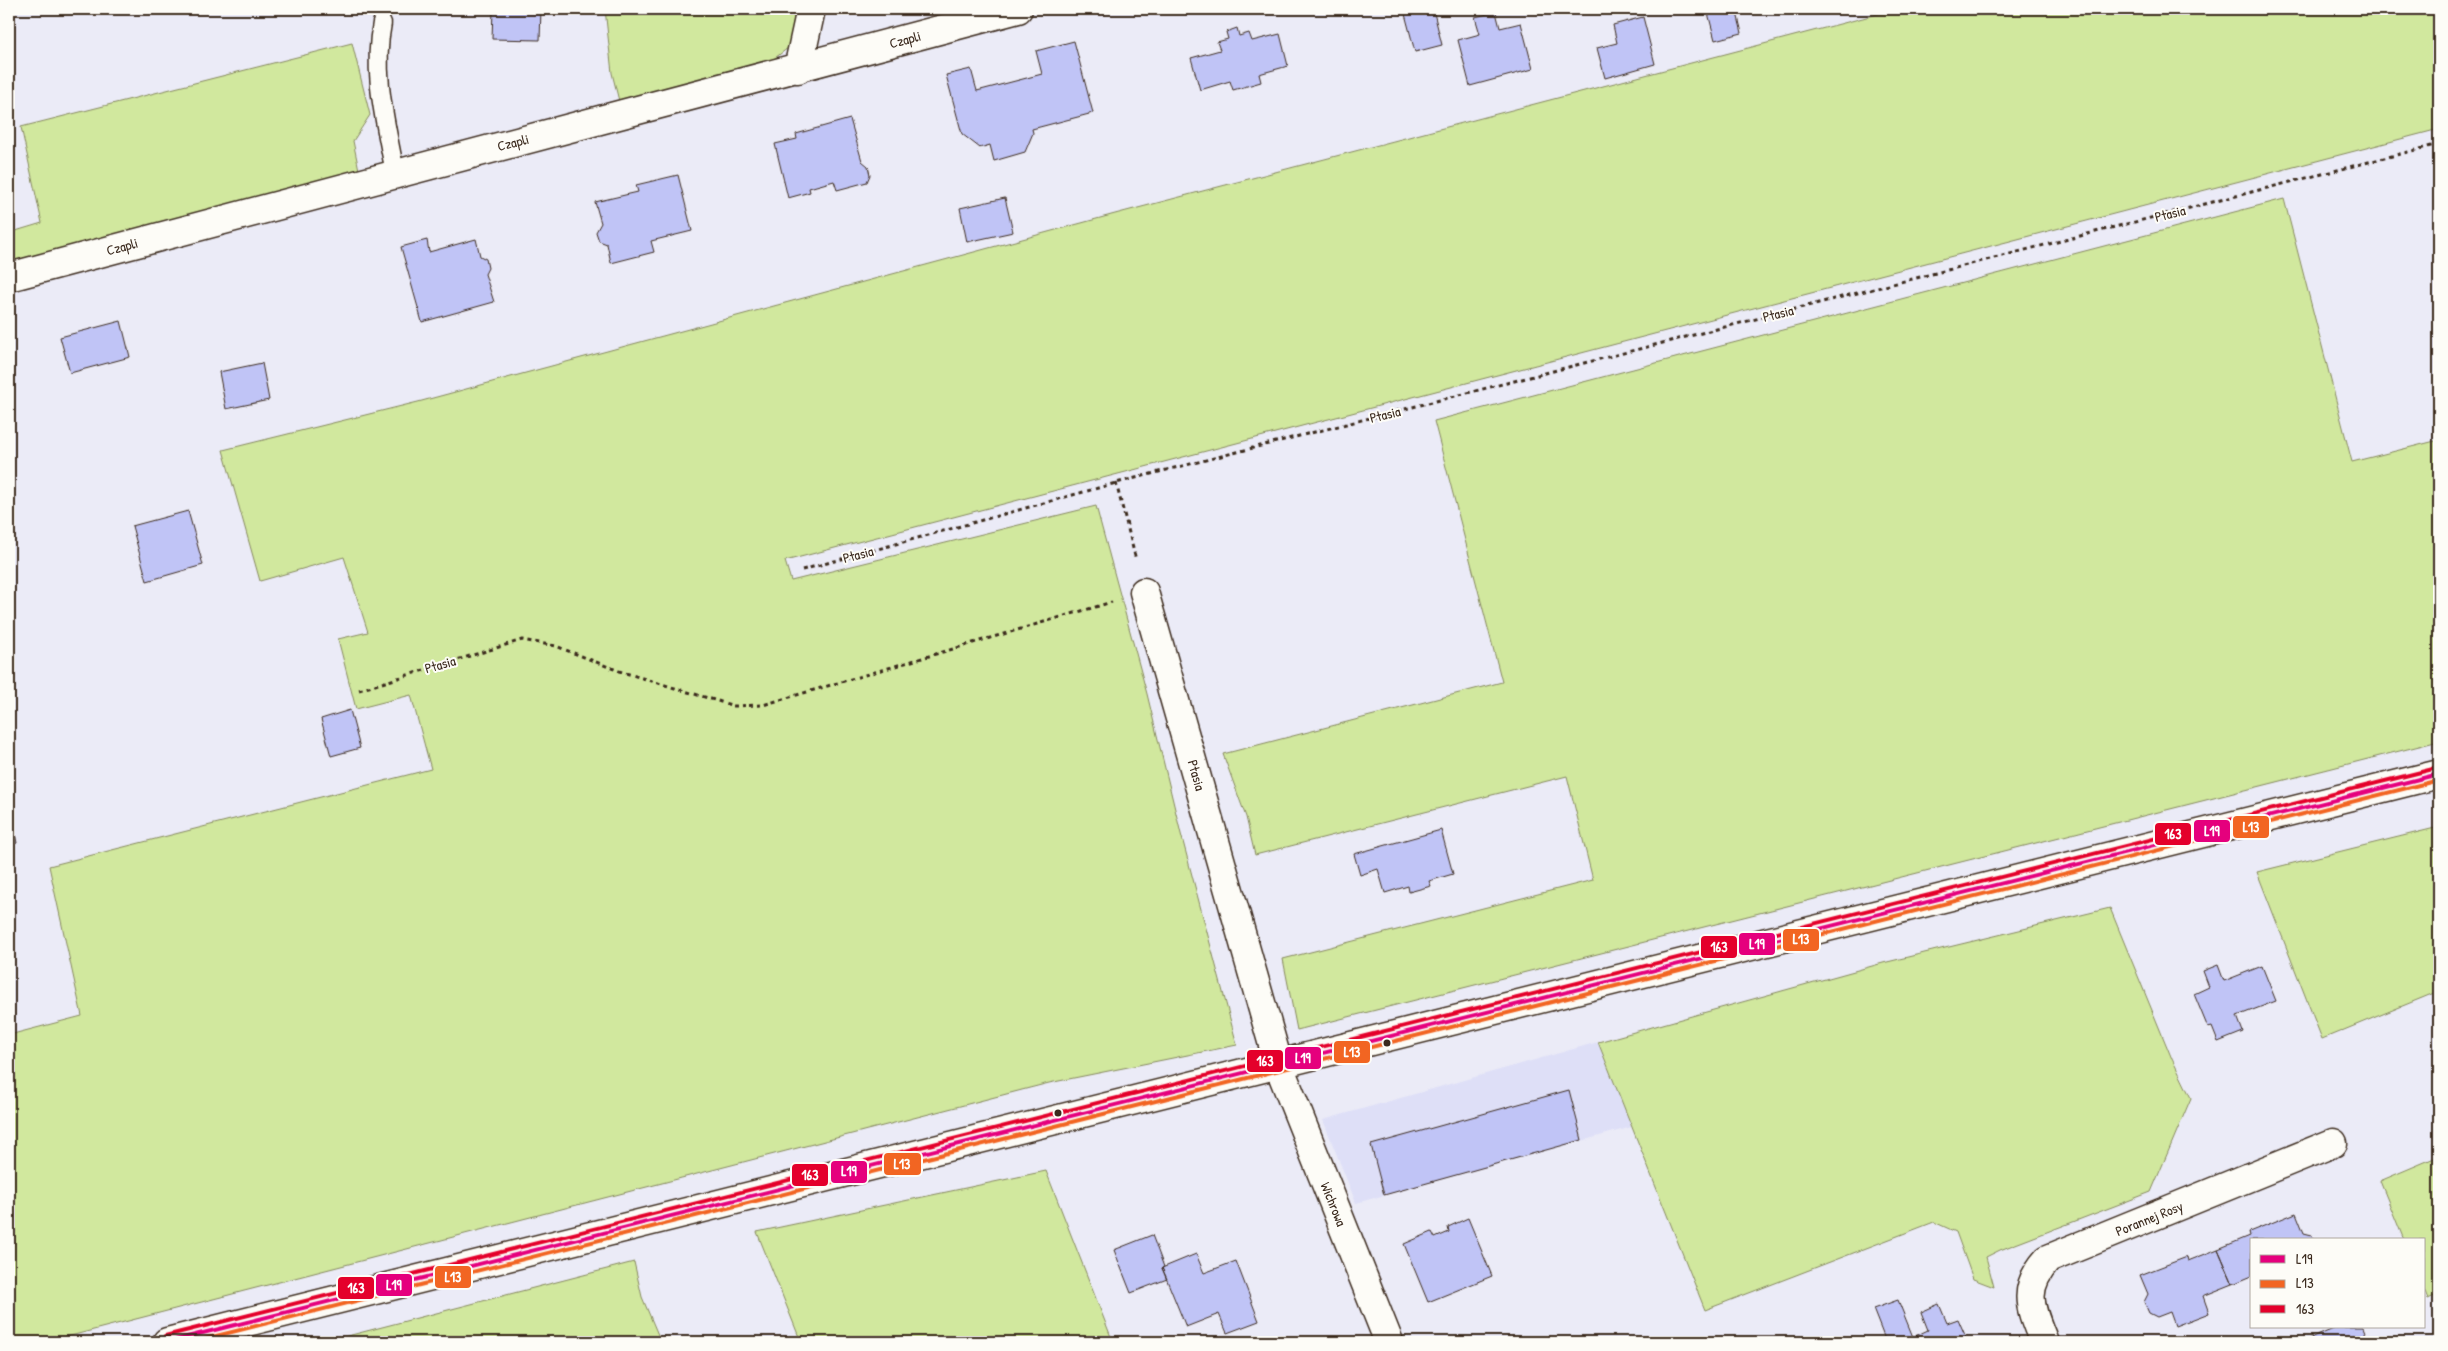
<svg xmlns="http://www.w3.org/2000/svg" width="2448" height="1351" font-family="'Patrick Hand',sans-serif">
	<rect width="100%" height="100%" fill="#ebebf7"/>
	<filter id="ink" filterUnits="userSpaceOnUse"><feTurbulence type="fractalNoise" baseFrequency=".02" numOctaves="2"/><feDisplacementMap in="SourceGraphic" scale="10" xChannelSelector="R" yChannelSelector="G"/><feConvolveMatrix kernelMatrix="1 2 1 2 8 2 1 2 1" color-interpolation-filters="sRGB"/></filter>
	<g filter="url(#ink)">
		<path fill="#dedff7" d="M1598,1042L1632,1127L1356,1203L1323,1120Z"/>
		<path fill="#d1e89e" stroke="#86895e" d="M605,9H796L788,48L771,61L619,101L612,73Z
			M1897,9H2439V129L785,561L791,581L1096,506L1147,694L1181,834L1237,1045L1049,1083L47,1342H9V1035L82,1016L49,866L431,769L411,695L356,709L338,639L368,632L344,557L260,581L223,450L418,402L1115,214Z
			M352,43L370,115L353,141L359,170L9,262V233L42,223L21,127Z
			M2284,199L2352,462L2439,440V741L1297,1030L1283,959L1593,880L1567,776L1255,855L1246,817L1223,754L1502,682L1434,421Z
			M2439,827V991L2322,1039L2257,872Z
			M2110,908L2172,1059L2191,1098L2151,1192L2000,1250L1986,1257L1994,1287L1973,1279L1956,1232L1934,1222L1705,1310L1598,1042L1883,963Z
			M2439,1156V1294L2428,1299L2424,1289V1240H2404L2380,1181Z
			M1046,1171L1113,1342H801L757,1232Z
			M634,1262L642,1297L661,1342H324Z"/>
		<path fill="#c0c4f6" stroke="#3b2a1e" d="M493,9H541L540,40L492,39Z
			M1426,9H1433L1442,45L1415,52L1405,14Z
			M1722,9H1736L1742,33L1715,40L1708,13Z
			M1496,12L1500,28L1521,23L1533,69L1470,86L1458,40L1480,34L1475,17Z
			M1643,17L1655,64L1605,78L1597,48L1617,43L1613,25Z
			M1237,28L1239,36L1249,33L1252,41L1280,34L1288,66L1259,74L1261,82L1233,90L1230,81L1200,90L1191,58L1220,50L1217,42L1228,39L1226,32Z
			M1074,41L1093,113L1032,129L1033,133L1025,152L994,161L990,145L980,148L962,134L946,75L971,69L977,91L1042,74L1036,51Z
			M850,119L862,161L868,166L870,175L867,182L837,190L834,181L809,188L810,192L788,198L775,144L797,139L796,134Z
			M678,175L692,231L651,241L654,252L611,263L607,244L599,241L596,232L601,223L595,202L638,192L636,185Z
			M1005,198L1013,232L967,242L960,208Z
			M476,239L480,256L486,259L488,268L485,274L494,302L422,322L401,247L427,240L429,252Z
			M121,321L130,357L70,373L60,337Z
			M262,363L269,400L226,409L219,372Z
			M188,511L203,565L147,581L132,526Z
			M350,710L360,748L331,756L321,719Z
			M9,806L17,843L9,845Z
			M1441,830L1453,874L1429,881L1431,886L1409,892L1408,886L1385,893L1378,869L1360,875L1354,854Z
			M2218,965L2224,981L2262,966L2276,1001L2237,1016L2243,1032L2218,1042L2212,1027L2208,1028L2194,994L2209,987L2203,971Z
			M1569,1090L1582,1140L1384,1195L1371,1145Z
			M2296,1213L2304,1233L2312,1235L2313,1240H2252V1276L2233,1284L2218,1249L2250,1236L2249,1232Z
			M1468,1218L1492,1276L1428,1302L1404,1244L1432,1232L1435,1238L1449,1232L1448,1227Z
			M1152,1235L1164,1267L1162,1268L1167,1279L1131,1293L1114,1250Z
			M2218,1249L2233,1284L2203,1296L2209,1313L2175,1326L2170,1312L2157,1317L2149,1313L2144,1302L2148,1294L2140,1275L2187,1257L2188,1261Z
			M1196,1254L1204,1273L1236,1261L1259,1321L1227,1333L1219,1314L1186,1327L1162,1268Z
			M1898,1300L1913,1337L1928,1330L1921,1312L1939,1304L1947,1323L1958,1319L1968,1342H1886L1873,1309Z
			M2338,1327H2363L2368,1340L2311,1342L2310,1339Z"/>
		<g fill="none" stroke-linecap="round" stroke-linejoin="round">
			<defs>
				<path id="lane" d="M382,23C372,73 386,124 395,173"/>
				<path id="street" d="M798,69L811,9
					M9,277L1018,9
					M1144,592L1279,1066L1389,1342
					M2044,1342C2031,1309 2020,1290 2048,1259L2333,1143"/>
				<path id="secondary" d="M167,1342L2439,774"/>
			</defs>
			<use href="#lane" stroke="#3b2a1e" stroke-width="21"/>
			<use href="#street" stroke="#3b2a1e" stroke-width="31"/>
			<use href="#secondary" stroke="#3b2a1e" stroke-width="31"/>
			<path stroke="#3b2a1e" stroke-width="3" stroke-dasharray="4 4" stroke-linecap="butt" d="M1116,483L1136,560
				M802,570L1116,483L2439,144
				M359,690L522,640L556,646L619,671L734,706L763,705L1112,602"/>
			<use href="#lane" stroke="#fdfcf7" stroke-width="18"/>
			<use href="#street" stroke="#fdfcf7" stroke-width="28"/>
			<use href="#secondary" stroke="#fdfcf7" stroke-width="28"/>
			<defs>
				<path id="bus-1" d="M167,1342L2439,774"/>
				<path id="bus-2" d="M192,1342L2439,780"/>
				<path id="bus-3" d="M165,1336L2437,768"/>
			</defs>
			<use href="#bus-1" stroke="#fdfcf7" stroke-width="8"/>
			<use href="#bus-2" stroke="#fdfcf7" stroke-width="8"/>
			<use href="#bus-3" stroke="#fdfcf7" stroke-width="8"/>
			<use href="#bus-1" stroke="#e5007d" stroke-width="4"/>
			<use href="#bus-2" stroke="#f26522" stroke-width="4"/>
			<use href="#bus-3" stroke="#e4002b" stroke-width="4"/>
		</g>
	</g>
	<g fill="#3b2a1e" stroke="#fdfcf7" stroke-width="2">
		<circle cx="1387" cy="1043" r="4.5"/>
		<circle cx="1058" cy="1113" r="4.5"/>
	</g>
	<g text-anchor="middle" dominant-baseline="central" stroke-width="4" stroke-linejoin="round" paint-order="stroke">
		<g font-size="14" fill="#3b2a1e" stroke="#fdfcf7">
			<text transform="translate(905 39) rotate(-15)">Czapli</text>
			<text transform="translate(513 142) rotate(-14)">Czapli</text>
			<text transform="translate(2170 213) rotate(-14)">Ptasia</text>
			<text transform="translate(122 246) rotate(-15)">Czapli</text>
			<text transform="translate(1778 313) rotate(-14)">Ptasia</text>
			<text transform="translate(1385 414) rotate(-14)">Ptasia</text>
			<text transform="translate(858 554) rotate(-15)">Ptasia</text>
			<text transform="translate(440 664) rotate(-16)">Ptasia</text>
			<text transform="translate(1197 775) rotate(74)">Ptasia</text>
			<text transform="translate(1334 1204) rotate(68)">Wichrowa</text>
			<text transform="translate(2149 1218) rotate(-22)">Porannej Rosy</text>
		</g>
	</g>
	<g stroke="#fdfcf7" stroke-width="2">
		<rect x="2232" y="815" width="38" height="24" rx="5" fill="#f26522"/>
		<rect x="2193" y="819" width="38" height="24" rx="5" fill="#e5007d"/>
		<rect x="2154" y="822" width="38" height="24" rx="5" fill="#e4002b"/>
		<rect x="1782" y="928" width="38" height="24" rx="5" fill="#f26522"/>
		<rect x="1738" y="932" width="38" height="24" rx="5" fill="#e5007d"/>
		<rect x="1700" y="935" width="38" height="24" rx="5" fill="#e4002b"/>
		<rect x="1333" y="1040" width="38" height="24" rx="5" fill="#f26522"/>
		<rect x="1284" y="1046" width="38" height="24" rx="5" fill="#e5007d"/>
		<rect x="1246" y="1049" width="38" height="24" rx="5" fill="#e4002b"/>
		<rect x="883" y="1152" width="39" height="24" rx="5" fill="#f26522"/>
		<rect x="830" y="1160" width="38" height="24" rx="5" fill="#e5007d"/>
		<rect x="791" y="1163" width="38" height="24" rx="5" fill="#e4002b"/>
		<rect x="434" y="1265" width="38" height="24" rx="5" fill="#f26522"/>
		<rect x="375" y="1273" width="38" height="24" rx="5" fill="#e5007d"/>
		<rect x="337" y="1276" width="38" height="24" rx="5" fill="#e4002b"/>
	</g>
	<g font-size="14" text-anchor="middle" font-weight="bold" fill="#fff">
		<text x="2251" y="832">L13</text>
		<text x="2212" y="836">L19</text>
		<text x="2173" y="839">163</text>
		<text x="1801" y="944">L13</text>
		<text x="1757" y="949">L19</text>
		<text x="1719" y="952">163</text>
		<text x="1352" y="1057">L13</text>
		<text x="1303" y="1063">L19</text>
		<text x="1265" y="1066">163</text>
		<text x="902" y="1169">L13</text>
		<text x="849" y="1176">L19</text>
		<text x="810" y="1180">163</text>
		<text x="453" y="1282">L13</text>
		<text x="394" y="1290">L19</text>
		<text x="356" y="1293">163</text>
	</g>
	<rect width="2448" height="1351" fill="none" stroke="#fdfcf7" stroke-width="30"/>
	<rect x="15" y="15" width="2418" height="1321" fill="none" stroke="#3b2a1e" stroke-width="2" filter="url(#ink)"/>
	<rect x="2250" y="1238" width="175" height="90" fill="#fdfcf7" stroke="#afa8a0"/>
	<rect x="2260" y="1255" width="25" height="8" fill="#e5007d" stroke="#afa8a0"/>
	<text x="2296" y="1264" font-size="15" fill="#3b2a1e">L19</text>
	<rect x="2260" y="1280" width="25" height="8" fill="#f26522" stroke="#afa8a0"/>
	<text x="2296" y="1288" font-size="15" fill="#3b2a1e">L13</text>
	<rect x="2260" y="1305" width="25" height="8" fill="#e4002b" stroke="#afa8a0"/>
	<text x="2296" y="1314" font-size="15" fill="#3b2a1e">163</text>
</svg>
